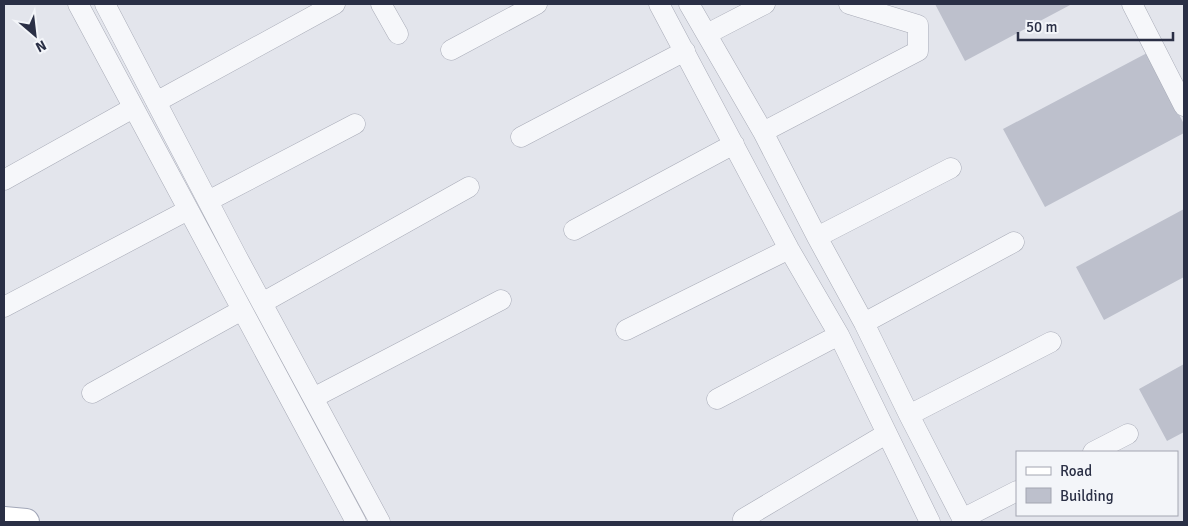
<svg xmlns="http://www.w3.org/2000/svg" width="1188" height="526" font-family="Signika,sans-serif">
	<rect width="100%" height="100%" fill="#e3e5ec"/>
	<path fill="#bdc0cc" d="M935,4H1072L965,61Z
		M1147,53L1184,124V133L1045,207L1003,129Z
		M1184,209V277L1104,320L1076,267Z
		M1184,364V432L1167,441L1139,389Z"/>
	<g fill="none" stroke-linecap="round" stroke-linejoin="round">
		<defs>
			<path id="minor" d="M78,4L356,522
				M105,4L236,255L380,522
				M381,4L398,34
				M659,4L789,249L839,335L930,522
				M689,4L763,132L817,237L864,323L909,415L964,522
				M1132,4L1184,106
				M707,34L765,4
				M451,50L537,4
				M156,102L335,4
				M763,132L918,51V25L849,4
				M521,137L685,51
				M4,180L133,108
				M208,201L355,124
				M574,230L734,144
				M817,237L951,168
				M262,303L469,187
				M4,307L188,210
				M864,323L1014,242
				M626,330L789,249
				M92,393L242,310
				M313,398L501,300
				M717,399L839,335
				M909,415L1051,342
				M1093,452L1128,434
				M743,519L886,434
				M962,519L1017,491"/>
			<path id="major" d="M4,520L26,522"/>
		</defs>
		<use href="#minor" stroke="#a8abb7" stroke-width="21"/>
		<use href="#major" stroke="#a2a7b8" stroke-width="28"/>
		<use href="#minor" stroke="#f6f7fa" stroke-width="20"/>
		<use href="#major" stroke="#fff" stroke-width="26"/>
	</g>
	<rect width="1188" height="526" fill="none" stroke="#2a2f45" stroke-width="10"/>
	<rect x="1016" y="451" width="162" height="65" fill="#f3f5f9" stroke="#a3a6b1"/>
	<rect x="1026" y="467" width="25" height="8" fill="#ffffff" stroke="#a3a6b1"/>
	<text x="1060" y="476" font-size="15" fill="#2a2f45">Road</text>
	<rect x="1026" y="488" width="25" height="15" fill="#bdc0cc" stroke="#a3a6b1"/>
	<text x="1060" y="501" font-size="15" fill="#2a2f45">Building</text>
	<g transform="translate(35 35) rotate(152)" stroke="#f3f5f9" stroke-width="4" paint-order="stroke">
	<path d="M0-4L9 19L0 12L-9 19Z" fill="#2a2f45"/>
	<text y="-8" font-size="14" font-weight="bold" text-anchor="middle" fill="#2a2f45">N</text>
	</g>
	<path d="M1018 32v8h155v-8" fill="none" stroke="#2a2f45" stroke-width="2.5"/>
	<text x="1026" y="32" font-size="15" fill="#2a2f45" stroke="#f3f5f9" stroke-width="4" paint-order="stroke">50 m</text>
</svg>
